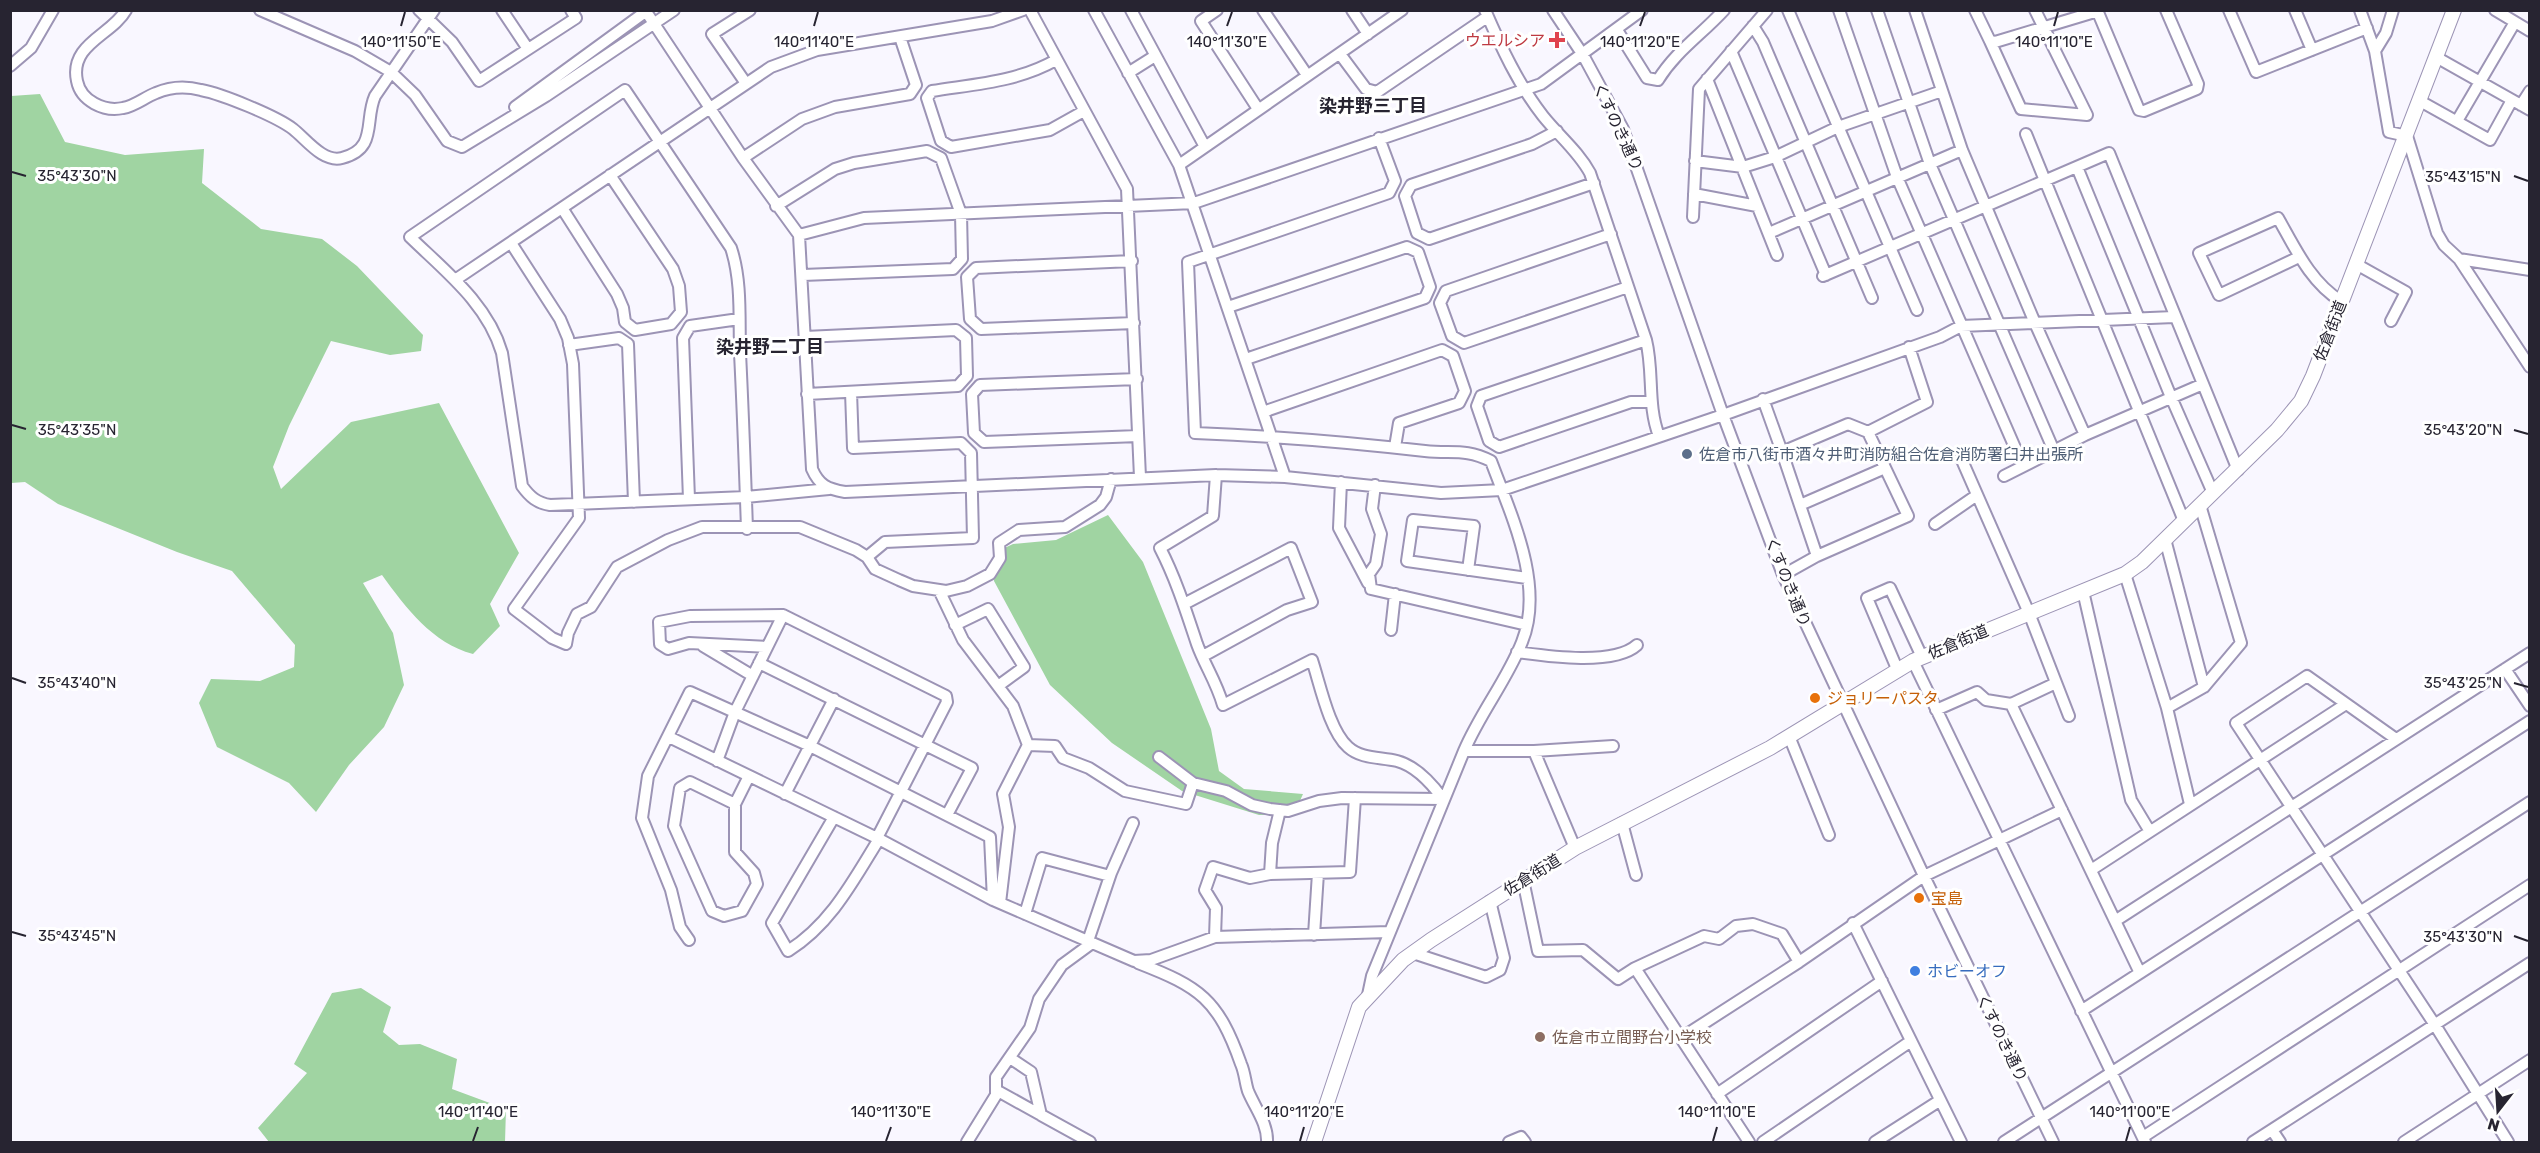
<svg xmlns="http://www.w3.org/2000/svg" width="2540" height="1153" font-family="Rubik,'Noto Sans JP',sans-serif">
	<rect width="100%" height="100%" fill="#f9f7ff"/>
	<path fill="#a0d4a2" d="M40,94L65,142L125,155L204,149L202,183L261,229L322,239L357,266L423,335L421,351L390,355L331,341L289,426L273,467L281,489L351,422L439,403L519,553L490,604L500,626L473,654C432,643 406,608 382,575L363,583L393,633L404,685L384,727L349,765L316,812L289,783L217,747L199,703L211,679L260,681L294,667L295,645L232,571L177,552L58,504L25,482L11,483V96Z
		M1108,515L1143,562L1211,729L1219,771L1244,789L1303,794L1294,814L1259,815L1182,791L1112,743L1050,685L994,581L996,552L1013,544L1056,540Z
		M361,988L391,1007L383,1032L399,1045L420,1044L457,1059L452,1089L506,1109L505,1142H269L258,1128L307,1073L294,1064L332,993Z"/>
	<g fill="none" stroke-linecap="round" stroke-linejoin="round">
		<defs>
			<path id="minor" d="M126,10C112,35 69,44 77,81C81,101 104,112 123,108C135,106 145,97 156,93C170,87 186,86 201,90C222,94 276,116 293,129C306,139 323,163 342,158C378,149 364,120 375,96L434,10
				M260,10L355,51L391,72L415,95L447,141L462,147L546,96L674,10
				M419,10L452,42L479,81L576,18L571,10
				M502,10L528,49
				M645,10L743,158L799,235L812,469C819,485 827,489 845,492L1216,475L1285,477L1441,493L1502,490L1723,415L1940,337L1961,326L2174,317
				M1030,10L1127,189L1140,477
				M1094,10L1179,165L1285,477
				M1131,10L1204,145
				M1217,10L1201,21L1258,109
				M1263,10L1307,75
				M1352,10L1368,34
				M1485,10C1501,47 1518,84 1543,116C1559,136 1578,151 1590,173L1646,340C1654,372 1647,405 1659,436
				M1553,10L1583,55L1623,129L1723,415L1783,575L1924,876L2053,1142
				M1788,10L1917,310
				M1839,10L1897,177L2023,466
				M1877,10L1930,164L2054,451
				M1915,10L1962,150L2035,323L2085,435
				M1975,10L1990,41L1995,42L2098,11
				M2097,10L2139,110L2144,111L2197,89L2198,84L2166,10
				M2229,10L2256,72L2367,28
				M2295,10L2312,50
				M2360,10L2375,51L2389,132L2407,136L2437,233L2444,245L2459,259L2530,270
				M2495,10L2530,31
				M1753,26L1763,42L1872,298
				M1617,30L1647,78L1658,80C1676,51 1701,35 1724,10
				M1990,41L2021,109L2087,115L2035,10
				M1731,51L1826,275
				M2375,51L2386,33L2393,10
				M1340,54L1366,89L1377,92L1487,17
				M2436,57L2530,110
				M1056,60C1017,82 975,84 932,91L927,98L941,141L951,147L1050,130L1084,111
				M10,66L31,48L53,10
				M1128,73L1155,56
				M1707,79L1777,255
				M745,82L712,34L750,10
				M2420,101L2490,140L2512,100
				M2521,105L2530,91
				M515,107L648,10
				M2457,121L2515,22
				M1557,131L1532,144L1411,185L1405,196L1417,233L1429,239L1594,183
				M2026,134L2184,521
				M743,158L802,119L835,107L910,94L916,85L900,37
				M1695,161L1743,167L1775,157L1838,127L1942,91
				M1179,165L1402,10
				M2077,167L2171,397L2213,493
				M1694,194L1757,206
				M776,206L835,169L854,163L927,151L941,158L961,214L962,259L953,269L803,275
				M562,208L617,294L623,308L625,322L635,330L671,324L681,312L679,286L673,269L610,175
				M1693,217L1699,89L1767,10
				M1769,233L1962,150
				M1611,234L1446,291L1440,303L1452,336L1464,343L1628,287
				M799,235L864,218L1194,203L1541,84L1642,10
				M511,243L560,319L568,338L573,364L579,518L514,609L552,638L566,644L568,633L577,614L591,607L617,567L668,540L702,527H800L856,550L867,557L875,569L899,580L913,586L946,591L967,586L990,574L1000,558L999,543L1019,530L1065,527L1100,505L1106,497L1111,479
				M2299,257L2219,295L2199,253L2278,218C2295,248 2311,283 2341,301
				M2459,259L2530,367
				M1132,261L976,268L967,277L970,319L981,329L1134,323
				M2356,264L2406,292L2391,321
				M1823,276L2109,153L2238,470
				M455,280L771,67L817,50L992,21L1023,10
				M1228,307L1407,247L1418,252L1430,287L1425,298L1246,359
				M805,337L956,330L966,338L967,376L958,386L807,394
				M1646,340L1481,396L1477,406L1489,441L1499,447L1631,402H1651
				M569,345L619,338L628,344L634,502
				M1137,379L980,385L972,394L974,433L984,442L1138,436
				M851,392L853,448L961,443L971,453L973,538L885,542L867,557
				M1763,399L1782,452L1848,424L1868,432
				M1263,412L1442,350L1453,356L1465,391L1459,403L1399,423L1395,447
				M1782,452L1817,556
				M1961,458L2029,613L2069,716
				M1216,475L1213,516L1160,548C1176,579 1186,611 1197,644C1205,666 1216,681 1223,705L1312,660C1320,684 1329,730 1348,747C1361,759 1380,757 1397,761C1416,766 1432,784 1443,799
				M2004,476L2085,435L2203,384
				M1341,482L1339,528L1368,583
				M1375,485L1372,509L1381,534L1376,564L1369,574L1371,589L1527,625
				M689,499L683,338L690,326L739,319
				M1800,505L1885,468
				M1935,524L1977,495
				M747,529C745,470 743,412 740,353C739,319 742,281 731,248L625,90L410,237C445,271 488,304 502,353L522,486C530,497 537,503 550,505L746,497L829,489
				M2165,539L2204,687
				M1468,570L1474,526L1413,520L1407,561L1527,578
				M2125,574L2167,708L2190,804
				M1783,575L1817,556L1908,516L1868,432L1927,402L1909,347
				M939,590L963,640L1013,706L1028,745L1003,794L1009,827L1000,903
				M2083,591L2131,800L2149,830
				M1184,604L1291,548L1312,602L1287,610L1203,656
				M955,625L988,609L1024,667L998,686
				M1391,630L1395,594
				M703,646L753,676
				M767,647L689,643L668,649L660,644L659,622L690,616L783,615L946,696L947,702L877,838
				M1517,652C1546,656 1614,666 1637,645
				M1913,661L2145,1142
				M759,663L972,768L947,815
				M2505,669L2530,706
				M1898,671L1867,598L1890,588L1922,657
				M2011,704L2056,683
				M2167,708L2204,687L2241,643L2200,505
				M1936,710L1977,692L1986,700L2011,704L2140,973
				M1789,736L1829,835
				M669,737L877,838L993,900L1134,961L1151,960L1215,937L1389,932
				M2396,739L2307,676L2236,723L2435,1025L2508,1142
				M1028,745L1055,746L1063,758L1089,768L1125,791L1186,804L1193,783
				M1464,751H1534L1613,746
				M1534,751L1575,848
				M1159,757L1193,783L1226,791L1252,805L1270,809L1288,811L1319,801L1342,798L1443,799
				M717,761L735,712L783,615
				M785,794L834,699
				M735,804L690,782L680,788L674,826L712,911L724,916L742,911L757,884L754,873L735,852V804L749,776
				M1280,810L1272,843L1270,874L1350,872L1355,798
				M834,817L772,923L788,951C831,924 853,881 879,839
				M1622,823L1636,875
				M2091,870L2346,704
				M1523,880L1538,951L1583,950L1618,979L1635,968L1704,936L1719,939L1736,926L1753,924L1782,934L1799,962
				M1025,914L1042,858L1110,876
				M2115,921L2530,653
				M1853,923L1961,1142
				M1314,935L1318,873
				M1215,937L1216,908L1205,890L1213,867L1250,878L1270,874
				M689,940L680,927L671,890L642,818L648,776L690,692L810,746L990,837L993,900
				M1088,941L1111,873L1133,823
				M1413,953L1486,977L1500,970L1504,958L1490,901
				M1138,963C1200,987 1218,999 1241,1064C1245,1073 1245,1082 1248,1091C1255,1108 1268,1124 1267,1142
				M1635,968L1749,1142
				M1368,995L1372,976L1464,751C1480,713 1507,680 1522,642C1545,585 1511,515 1491,461C1465,448 1452,454 1425,451C1348,442 1272,436 1195,433L1188,262L1389,193L1395,181L1379,138
				M2081,1011L2530,721
				M1681,1038L1799,962L1924,876L2062,810
				M1010,1058L1031,1072L1041,1115L1090,1142
				M996,1090L1041,1115
				M1717,1094L1882,981
				M2272,1130L2280,1142
				M2143,1137L2530,885
				M967,1142L996,1095V1077L1030,1028L1039,999L1062,965L1092,943
				M1509,1142L1521,1137L1525,1142
				M1763,1142L1911,1041
				M1875,1142L1939,1101
				M2004,1142L2530,802
				M2253,1142L2530,963
				M2404,1142L2530,1060"/>
			<path id="major" d="M1314,1142L1359,1007L1403,960L1431,940L1575,848L1770,748L1913,661L2125,574L2142,562L2277,430L2301,401L2313,376L2454,10"/>
		</defs>
		<use href="#minor" stroke="#9c94b5" stroke-width="14"/>
		<use href="#major" stroke="#9c94b5" stroke-width="16"/>
		<use href="#minor" stroke="#fff" stroke-width="10"/>
		<use href="#major" stroke="#fff" stroke-width="14"/>
	</g>
	<path fill="none" stroke="#272431" stroke-width="2" d="M401,26L405,12M814,26L818,12M1227,26L1232,12M1640,26L1645,12M2054,26L2058,12M12,172L26,176M2514,176L2528,181M12,425L26,429M2514,430L2528,434M12,678L26,683M2514,683L2528,687M12,932L26,936M2514,936L2528,941M473,1141L478,1127M886,1141L891,1127M1300,1141L1304,1127M1713,1141L1717,1127M2126,1141L2130,1127"/>
	<path fill="#e0444e" stroke="#fff" stroke-width="2" d="M1554 31h6v6h6v6h-6v6h-6v-6h-6v-6h6z"/>
	<circle fill="#5c6f8a" stroke="#fff" stroke-width="2" cx="1687" cy="454" r="6"/>
	<g fill="#e8710a" stroke="#fff" stroke-width="2">
		<circle cx="1815" cy="698" r="6"/>
		<circle cx="1919" cy="898" r="6"/>
	</g>
	<circle fill="#3f7fe0" stroke="#fff" stroke-width="2" cx="1915" cy="971" r="6"/>
	<circle fill="#8d6e63" stroke="#fff" stroke-width="2" cx="1540" cy="1037" r="6"/>
	<g text-anchor="middle" dominant-baseline="central" stroke-width="6" stroke-linejoin="round" paint-order="stroke">
		<g font-size="16" fill="#be3a42" stroke="#fff" text-anchor="end">
			<text x="1545" y="40">ウエルシア</text>
		</g>
		<g font-size="16" fill="#272431" stroke="#fff">
			<text transform="translate(1618 127) rotate(65)">くすのき通り</text>
			<text transform="translate(2330 331) rotate(-69)">佐倉街道</text>
			<text transform="translate(1788 582) rotate(68)">くすのき通り</text>
			<text transform="translate(1958 642) rotate(-23)">佐倉街道</text>
			<text transform="translate(1532 875) rotate(-32)">佐倉街道</text>
			<text transform="translate(2002 1038) rotate(64)">くすのき通り</text>
		</g>
		<g font-size="16" fill="#4e5e75" stroke="#fff" text-anchor="start">
			<text x="1699" y="454">佐倉市八街市酒々井町消防組合佐倉消防署臼井出張所</text>
		</g>
		<g font-size="16" fill="#c56008" stroke="#fff" text-anchor="start">
			<text x="1827" y="698">ジョリーパスタ</text>
			<text x="1931" y="898">宝島</text>
		</g>
		<g font-size="16" fill="#366cbe" stroke="#fff" text-anchor="start">
			<text x="1927" y="971">ホビーオフ</text>
		</g>
		<g font-size="16" fill="#785e54" stroke="#fff" text-anchor="start">
			<text x="1552" y="1037">佐倉市立間野台小学校</text>
		</g>
		<g font-size="18" font-weight="bold" fill="#272431" stroke="#fff">
			<text x="1373" y="106">染井野三丁目</text>
			<text x="770" y="347">染井野二丁目</text>
		</g>
	</g>
	<g font-size="15" text-anchor="middle" fill="#272431" stroke="#fff" stroke-width="6" stroke-linejoin="round" paint-order="stroke">
		<text x="401" y="47">140°11'50"E</text>
		<text x="814" y="47">140°11'40"E</text>
		<text x="1227" y="47">140°11'30"E</text>
		<text x="1640" y="47">140°11'20"E</text>
		<text x="2054" y="47">140°11'10"E</text>
		<text x="77" y="181">35°43'30"N</text>
		<text x="2463" y="182">35°43'15"N</text>
		<text x="77" y="435">35°43'35"N</text>
		<text x="2463" y="435">35°43'20"N</text>
		<text x="77" y="688">35°43'40"N</text>
		<text x="2463" y="688">35°43'25"N</text>
		<text x="77" y="941">35°43'45"N</text>
		<text x="2463" y="942">35°43'30"N</text>
		<text x="478" y="1117">140°11'40"E</text>
		<text x="891" y="1117">140°11'30"E</text>
		<text x="1304" y="1117">140°11'20"E</text>
		<text x="1717" y="1117">140°11'10"E</text>
		<text x="2130" y="1117">140°11'00"E</text>
	</g>
	<rect width="2540" height="1153" fill="none" stroke="#272431" stroke-width="24"/>
	<g transform="translate(2498 1111) rotate(197)" stroke="#ffffff" stroke-width="4.5" paint-order="stroke">
	<path d="M0-4.5L10 22L0 15L-10 22Z" fill="#272431"/>
	<text y="-9" font-size="16" font-weight="bold" text-anchor="middle" fill="#272431">N</text>
	</g>
</svg>
